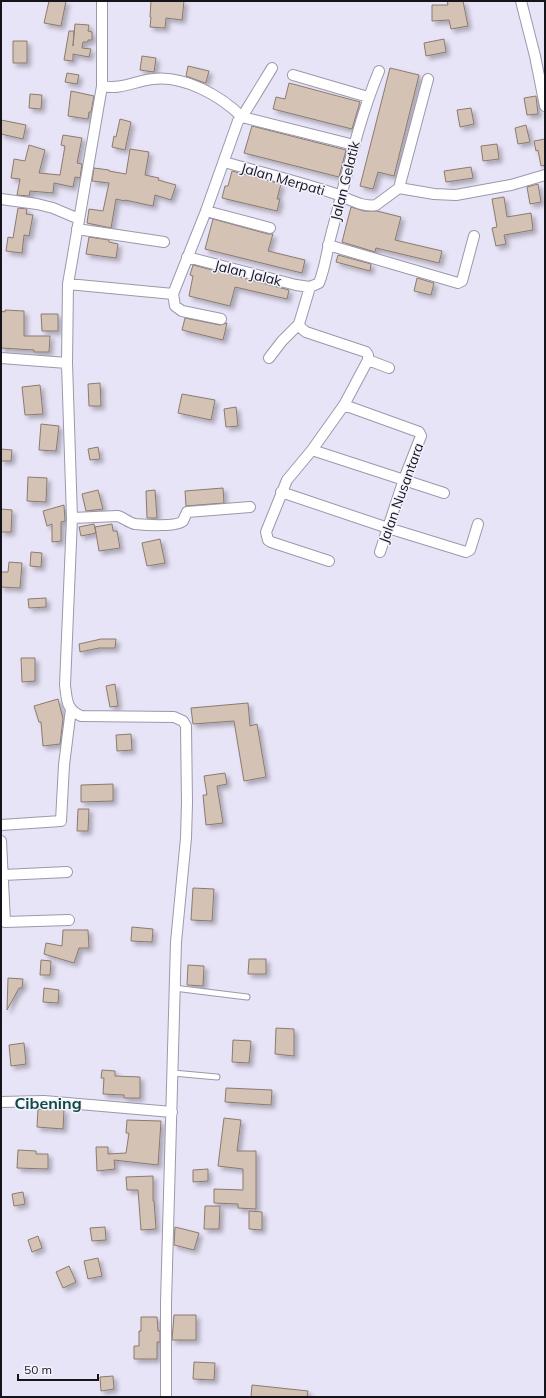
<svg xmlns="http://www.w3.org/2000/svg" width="546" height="1398" font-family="Mulish,sans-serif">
	<defs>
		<filter id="shadow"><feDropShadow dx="3.5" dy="3.5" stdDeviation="2" flood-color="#0004"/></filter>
	</defs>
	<rect width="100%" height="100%" fill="#e8e4f7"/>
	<path fill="#d4c2b5" stroke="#8b7a6f" filter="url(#shadow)" d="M49,1H66L61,26L44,23Z
		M151,1H184L182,20L166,18L165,28L150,27L151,17H150Z
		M447,1H463L468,26L451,29L449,20L432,21V5H448Z
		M75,24L89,25L88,31L92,32V40H88V42H83L82,48L91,49L89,57L73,54V61L64,60L69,31H74L73,46Z
		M444,39L446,52L426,56L424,43Z
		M13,41H27V63H13Z
		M142,56L156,58L154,72L140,70Z
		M188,66L209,71L206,82L205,83L186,76Z
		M390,68L419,75L394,176L378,172L373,189L360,186Z
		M67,73L79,75L77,84L65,82Z
		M289,83L360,102L352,129L273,109L276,97L285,99Z
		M71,91L94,96L91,112H89L88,119L68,116Z
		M30,94L42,95L41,109L29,108Z
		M536,96L538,114L527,115L524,98Z
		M471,108L474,124L460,127L457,110Z
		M120,119L131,122L125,150L112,147L114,136L116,137Z
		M1,120L26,125L23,139L1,134Z
		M526,125L530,142L518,144L515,128Z
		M252,126L346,150L339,177L244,153Z
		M63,135L82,138L77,163L82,164L80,178L75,177L73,187L54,183L53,193L30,191L29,196L17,195L20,179L11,178L14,159L25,161L29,145L45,150L39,173L60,175L65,146L61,145Z
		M545,139V165L541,166L538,150L536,151L534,141Z
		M497,144L499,159L483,161L481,146Z
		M130,149L149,152L145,175L159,178L158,180L176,185L171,200L155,195L153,206L125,200V201L116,199L111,228L87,223L89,209L103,211L109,183L92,181L94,168L109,170V171L126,174Z
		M471,167L473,178L446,182L444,171Z
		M232,171L281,184L277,199H280L277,211L222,198L225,186H228Z
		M538,184L541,202L530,204L527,187Z
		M504,197L507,217L531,213L533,230L504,235L506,244L496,246L492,228L497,227L492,199Z
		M351,207L364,211H377L401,217L395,240L442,251L439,263L376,248L375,252L342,242Z
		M18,208L27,209L26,214L33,215L29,236L24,235L22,253L6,251L8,237L13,238Z
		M213,219L268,234H273L268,251L305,260L302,273L205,249Z
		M89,237L109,240V242L118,244L116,258L86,254Z
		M338,255L371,264L370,271L336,262Z
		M193,265L289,290L287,299L235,287L230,306L189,296L193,276L190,275Z
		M417,278L434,283L431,295L414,291Z
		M5,310L24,311V336H50L49,352H34V350L1,348V311L5,312Z
		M41,314H58V331H42Z
		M185,318L220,325L227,323L223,340L182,330Z
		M100,383L101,406H89L88,384Z
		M40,385L43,414L25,415L22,387Z
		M182,394L215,400L211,420L178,413Z
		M236,407L238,426L226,427L224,409Z
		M41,424L59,426L56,451L39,450Z
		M98,447L100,459L90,460L88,449Z
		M1,449L12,450L11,461H1Z
		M28,477L47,478L46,502L27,501Z
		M223,488L224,503L186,506L185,491Z
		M98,490L103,509L86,511L82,494Z
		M155,490L157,518H147L146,491Z
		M64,505L65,521L61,522V541L52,542V524L47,526L43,511Z
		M1,509L12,510L11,532H1Z
		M94,524L96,533L81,536L79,527Z
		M112,524L113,531H117L120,548L99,551L95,527Z
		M160,539L165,563L147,566L142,543Z
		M31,552L42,553L41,567L30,566Z
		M9,562L22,563L20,588L1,587V572H8Z
		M46,598V607L29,608L28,599Z
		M101,639H116L115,648H99L80,652L79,644Z
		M21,658H35V681L22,682Z
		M115,684L118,706L110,707L106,686Z
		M58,699L63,719L60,744L43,746L41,722H39L34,706Z
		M248,703L250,726L257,724L266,777L244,781L234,721L193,724L191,708Z
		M131,734L132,750L117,751L116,735Z
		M225,773L227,784L217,786L223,823L206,825L203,795H207L204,776Z
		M113,784V801L81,802V785Z
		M78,809H89L88,831H77Z
		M193,888L214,889L212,921L191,920Z
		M132,927L153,929L152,942L131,941Z
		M63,930H88L89,948H79L74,963L44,954L46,943L62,946Z
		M249,959H266V974H248Z
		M41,960L51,961L50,975H40Z
		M188,965L204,966L203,986L187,985Z
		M8,978L23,979L22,988H19L7,1010Z
		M44,988L59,990L58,1003L43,1002Z
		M276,1028L294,1029V1056L275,1054Z
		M233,1040L251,1041L249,1063L232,1062Z
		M24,1043L26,1064L11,1066L9,1045Z
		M102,1070L115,1071V1076L140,1077V1098H124V1095L103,1094L104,1078H101Z
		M226,1088L272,1090L271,1105L225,1102Z
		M38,1109L64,1110L63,1129L37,1127Z
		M224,1118L241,1120L237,1151H256V1209L238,1208V1204L214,1203V1189L243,1190V1169L218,1166Z
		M127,1120L161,1121L158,1165L114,1160L115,1169L97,1171L96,1147H108V1154L126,1153L129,1133H126Z
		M18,1150L36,1151V1154H48V1169L17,1168Z
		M208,1169V1181L193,1182V1170Z
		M153,1176V1201H154L156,1229L141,1230L138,1190H127L126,1177Z
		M23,1192L25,1204L14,1206L12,1194Z
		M205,1206H220L219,1229H204Z
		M249,1211L262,1212V1230L249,1229Z
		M105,1227L106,1240L92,1241L90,1228Z
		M175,1227L199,1233L194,1250L174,1245Z
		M38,1236L42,1248L32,1252L28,1240Z
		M98,1258L102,1276L88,1279L84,1261Z
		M69,1266L76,1282L63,1288L56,1272Z
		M174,1315H196V1340H172Z
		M141,1317H157L158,1331H160V1342H157V1359H134V1346H139V1331H141Z
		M194,1362L215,1363L214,1380L193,1379Z
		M113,1376L114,1389L101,1391L100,1377Z
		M252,1385L308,1391L307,1397H251Z"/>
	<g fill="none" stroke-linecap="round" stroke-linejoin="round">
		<defs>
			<path id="service" d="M174,988L247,997
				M173,1073L217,1077"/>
			<path id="minor" d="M102,1V86L68,284L67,363L72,518L65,685C67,700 66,709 81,716L174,717L183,721L186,726L187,803L186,838L176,942L166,1303V1397
				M521,1L535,56L545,106
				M293,75L368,97
				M102,86C122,90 134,81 153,79C184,75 221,96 242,117L272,68
				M224,162C260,172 297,181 333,193C346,197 362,208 376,205L399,188L428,79
				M399,188L434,194L456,195L511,185L545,175
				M1,199L37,204L53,208L79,219
				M206,211L270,228
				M77,229L164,242
				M328,245L458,283L462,281L474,236
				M187,257L296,285L310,287L319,283C325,268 327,251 331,235C346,180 357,124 379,71
				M68,284L173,294L206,211L238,121L242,117L354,145
				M310,287L299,324L301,328L306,332L366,352L368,355V360L344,405
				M173,294L175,306L182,311L221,319
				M1,358L67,363
				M269,358L282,341L299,324
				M368,360L389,368
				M312,450L444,493
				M281,492L388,528L466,552L470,550L478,524
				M72,518L118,516C124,518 129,523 135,524C145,525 177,527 183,521L187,512L250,507
				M329,561L271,542L268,540L266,532L287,480L312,450L344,405L419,432L421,436L404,479L380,552
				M1,825L61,821L64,765L71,709
				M1,841L5,922L69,920
				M3,875L67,872
				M1,1102L44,1101L172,1112"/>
		</defs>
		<use href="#service" stroke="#9c98ab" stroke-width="7"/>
		<use href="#minor" stroke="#9c98ab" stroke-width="12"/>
		<use href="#service" stroke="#fff" stroke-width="5"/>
		<use href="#minor" stroke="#fff" stroke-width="10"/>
	</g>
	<g text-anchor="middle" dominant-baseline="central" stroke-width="3" stroke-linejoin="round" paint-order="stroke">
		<g font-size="14" fill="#15141a" stroke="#f4f2fe">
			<text transform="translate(283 179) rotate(16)">Jalan Merpati</text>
			<text transform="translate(345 181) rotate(-76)">Jalan Gelatik</text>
			<text transform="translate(248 273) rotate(14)">Jalan Jalak</text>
			<text transform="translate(401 493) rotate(-70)">Jalan Nusantara</text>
		</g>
		<g font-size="16" font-weight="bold" fill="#0f4a42" stroke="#f4f2fe">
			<text x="48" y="1103">Cibening</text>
		</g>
	</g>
	<rect width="546" height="1398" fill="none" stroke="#15141a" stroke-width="4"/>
	<path d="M18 1374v6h80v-6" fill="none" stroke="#15141a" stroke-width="2"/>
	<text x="24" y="1374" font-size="12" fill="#15141a" stroke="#f4f2fe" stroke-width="3" paint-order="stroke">50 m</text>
</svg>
